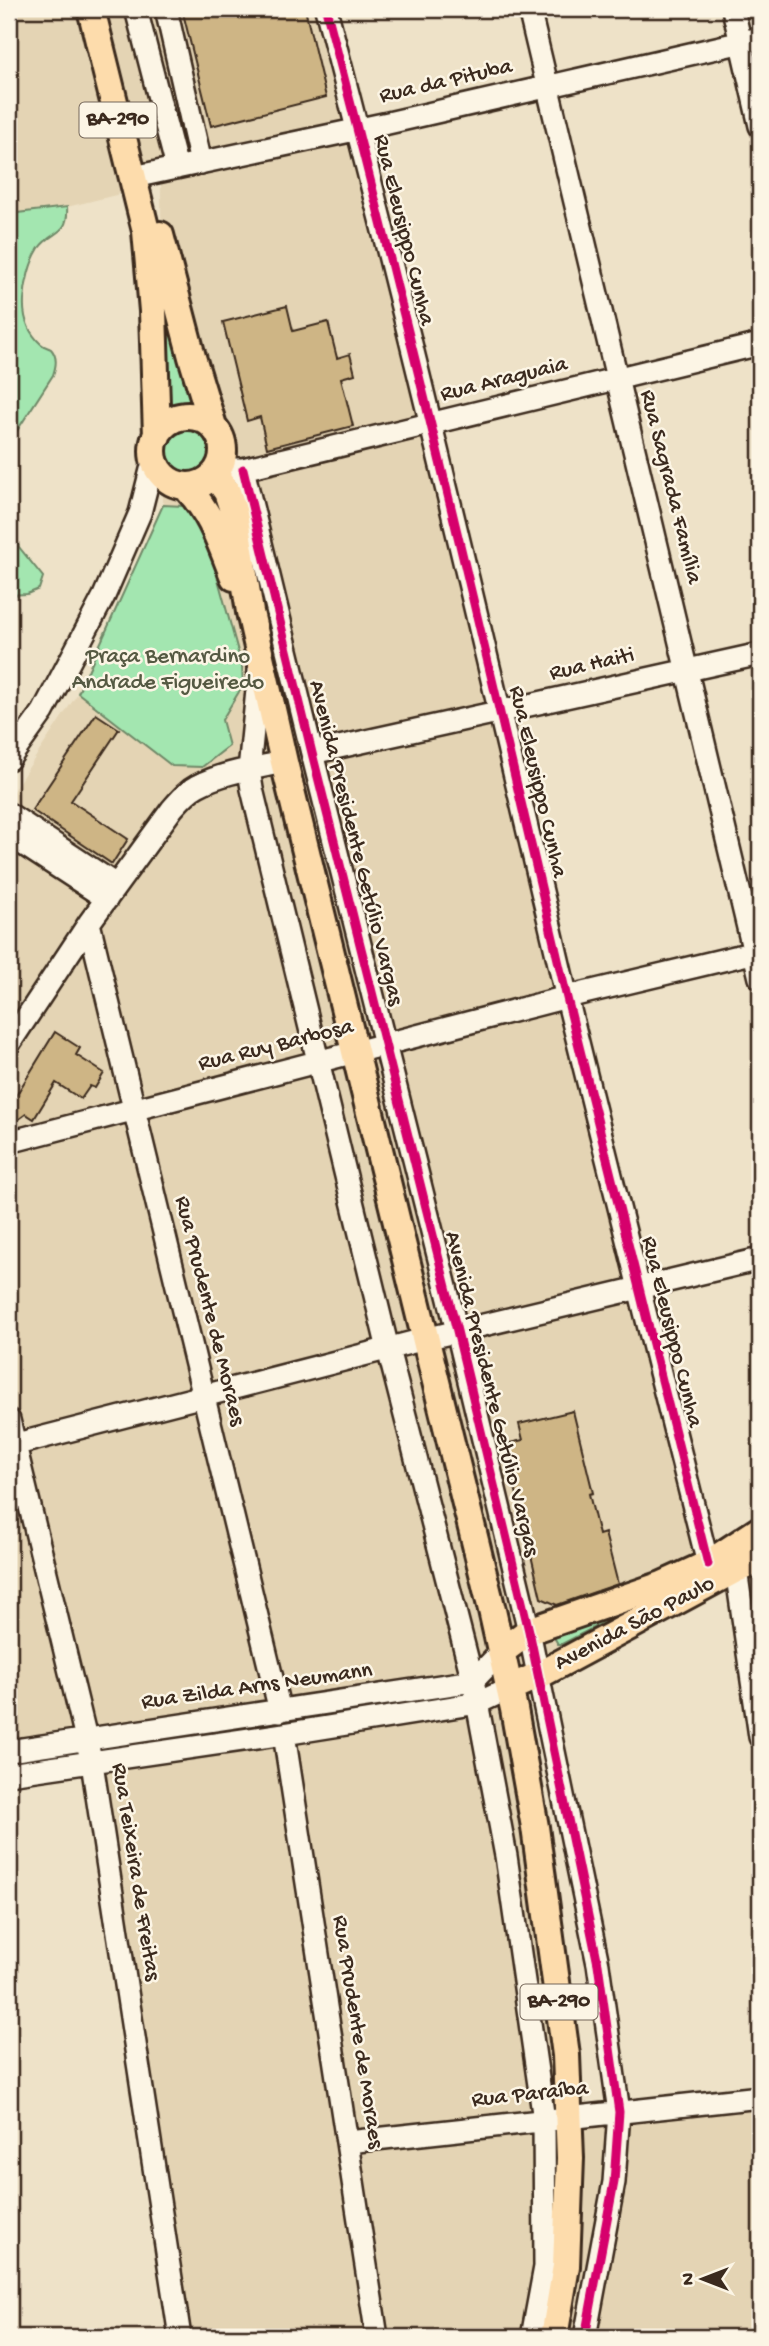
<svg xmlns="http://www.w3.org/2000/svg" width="769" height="2346" font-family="'Gochi Hand',sans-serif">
	<rect width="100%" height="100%" fill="#eee2c8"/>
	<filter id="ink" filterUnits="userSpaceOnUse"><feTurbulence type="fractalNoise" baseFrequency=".0143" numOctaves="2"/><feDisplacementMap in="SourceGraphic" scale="14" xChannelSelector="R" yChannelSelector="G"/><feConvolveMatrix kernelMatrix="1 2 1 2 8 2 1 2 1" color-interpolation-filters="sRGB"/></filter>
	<g filter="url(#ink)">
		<path fill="#e4d4b4" d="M9,9H326L717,1589L496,1704L581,2126L760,2105V2337H183L82,1749L9,1762V797L78,693L171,766L221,720L243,685L184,506L163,505L161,184L67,207L9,214Z"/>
		<path fill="#a3e6b0" stroke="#6f8867" stroke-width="2" d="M67,207C69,236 52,230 39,248C30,262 25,284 24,300C23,317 29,333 41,344C44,347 48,347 51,349C58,357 56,366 53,375L9,443V214Z
			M156,267L196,410C181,408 173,412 161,420Z
			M180,419C195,420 210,422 216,437C233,479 168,501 159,459C154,440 166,430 180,419Z
			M163,505L184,506L203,525L242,666L243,685L222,720L229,746L202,767L172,766L78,693Z
			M9,525L19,547L43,577L39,589L27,594L9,595Z
			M696,1585L610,1619L562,1644H558L552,1634Z"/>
		<path fill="#ceb585" stroke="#3b2a1e" stroke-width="2" d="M182,9H305L326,97L211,126Z
			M287,306L293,331L328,322L337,358L350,354L355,374L341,378L353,426L267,448L260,417L247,421L223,322Z
			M96,714L119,729L71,801L128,839L112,864L32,810Z
			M55,1032L80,1048L76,1055L104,1073L95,1088L90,1086L81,1099L56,1083L34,1119L26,1114L19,1119L9,1123V1107Z
			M573,1411L593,1493L589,1494L599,1535L605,1533L618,1584L557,1605L541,1598L505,1444L523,1440L519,1424Z"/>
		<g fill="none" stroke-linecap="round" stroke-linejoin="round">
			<defs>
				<path id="minor" d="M136,9L177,168
					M166,9L201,163
					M326,9C412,336 489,665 566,994C612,1184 661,1374 708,1564
					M529,9L760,978
					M733,9L760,126
					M143,175L388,123L760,38
					M231,469H243L760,344
					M243,469L312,753L457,1331L529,1631L598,1964L619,2112L614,2182L585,2337
					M259,670L249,770L252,789L388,1349L473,1681L506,1856L544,2120L545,2267L532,2337
					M312,753L760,654
					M9,759L43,712L104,596L140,513L154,458
					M9,814L116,885
					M9,835L107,899
					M89,923L280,1711
					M9,1044L89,923L172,809C179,801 187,791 197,786C223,772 256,768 284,762
					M9,1142L567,997L760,951
					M9,1420L92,1763L180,2337
					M9,1446L425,1339L760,1259
					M736,1569L760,1737
					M284,1734L377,2337
					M9,1751L473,1681L501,1652
					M9,1774L284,1734L478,1703L510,1688
					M348,2142L760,2097"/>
				<path id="major" d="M91,9L146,231L153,311L157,436
					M160,235L192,357L213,426
					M153 451a35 35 0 1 1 70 0a35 35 0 1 1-70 0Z
					M215,475L227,492L234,513L250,612L284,762L492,1610L514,1709L535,1827L566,2055L570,2158L566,2266L554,2337
					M186,487C212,514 220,542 234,577
					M501,1652L529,1631L662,1585L708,1564L760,1530
					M510,1688L539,1675L736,1569L760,1560"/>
			</defs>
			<use href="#minor" stroke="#3b2a1e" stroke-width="26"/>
			<use href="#major" stroke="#3b2a1e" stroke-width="32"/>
			<use href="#minor" stroke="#fcf5e5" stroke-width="21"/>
			<use href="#major" stroke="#fddcac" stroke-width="26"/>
			<defs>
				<path id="cycleway" d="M326,9C412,336 489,665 566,994C612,1184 661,1374 708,1564
					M243,469L312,753L457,1331L529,1631L598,1964L619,2112L614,2182L585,2337"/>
			</defs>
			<use href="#cycleway" stroke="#fcf5e5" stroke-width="13"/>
			<use href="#cycleway" stroke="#d6006c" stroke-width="9"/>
		</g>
	</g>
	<g text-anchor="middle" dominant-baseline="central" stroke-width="5" stroke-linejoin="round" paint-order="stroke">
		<g fill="#fcf5e5" stroke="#75675a" stroke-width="2">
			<rect x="79.5" y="102.5" width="77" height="35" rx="5"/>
			<rect x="520.5" y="1984.5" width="77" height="35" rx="5"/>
		</g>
		<g font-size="21" font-weight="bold" fill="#3b2a1e">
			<text x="118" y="120">BA-290</text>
			<text x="559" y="2002">BA-290</text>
		</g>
		<g font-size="23" fill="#3b2a1e" stroke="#fcf5e5">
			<text transform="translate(446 82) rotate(-13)">Rua da Pituba</text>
			<text transform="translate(403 230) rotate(76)">Rua Eleusippo Cunha</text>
			<text transform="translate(504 380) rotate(-14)">Rua Araguaia</text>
			<text transform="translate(670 487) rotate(76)">Rua Sagrada Família</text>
			<text transform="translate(592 665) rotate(-13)">Rua Haiti</text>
			<text transform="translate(537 782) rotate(77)">Rua Eleusippo Cunha</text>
			<text transform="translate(355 843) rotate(76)">Avenida Presidente Getúlio Vargas</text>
			<text transform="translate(276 1046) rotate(-14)">Rua Ruy Barbosa</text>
			<text transform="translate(209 1311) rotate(76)">Rua Prudente de Moraes</text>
			<text transform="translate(671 1332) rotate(76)">Rua Eleusippo Cunha</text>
			<text transform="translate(491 1394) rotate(76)">Avenida Presidente Getúlio Vargas</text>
			<text transform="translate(635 1624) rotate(-28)">Avenida São Paulo</text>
			<text transform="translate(257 1687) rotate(-8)">Rua Zilda Arns Neumann</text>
			<text transform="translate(135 1872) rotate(81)">Rua Teixeira de Freitas</text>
			<text transform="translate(357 2032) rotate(81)">Rua Prudente de Moraes</text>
			<text transform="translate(530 2095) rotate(-6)">Rua Paraíba</text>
		</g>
		<g font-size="23" fill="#555942" stroke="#fcf5e5">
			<text x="168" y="657">Praça Bernardino<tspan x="168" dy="26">Andrade Figueiredo</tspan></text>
		</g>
	</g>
	<rect width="769" height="2346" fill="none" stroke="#fcf5e5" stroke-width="35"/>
	<rect x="18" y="18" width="734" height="2311" fill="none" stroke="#3b2a1e" stroke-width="2.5" filter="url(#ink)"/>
	<g transform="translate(703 2279) rotate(270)" stroke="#fcf5e5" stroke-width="5" paint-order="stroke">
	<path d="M0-5L12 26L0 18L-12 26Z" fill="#3b2a1e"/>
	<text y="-10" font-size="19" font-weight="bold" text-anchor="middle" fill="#3b2a1e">N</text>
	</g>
</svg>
